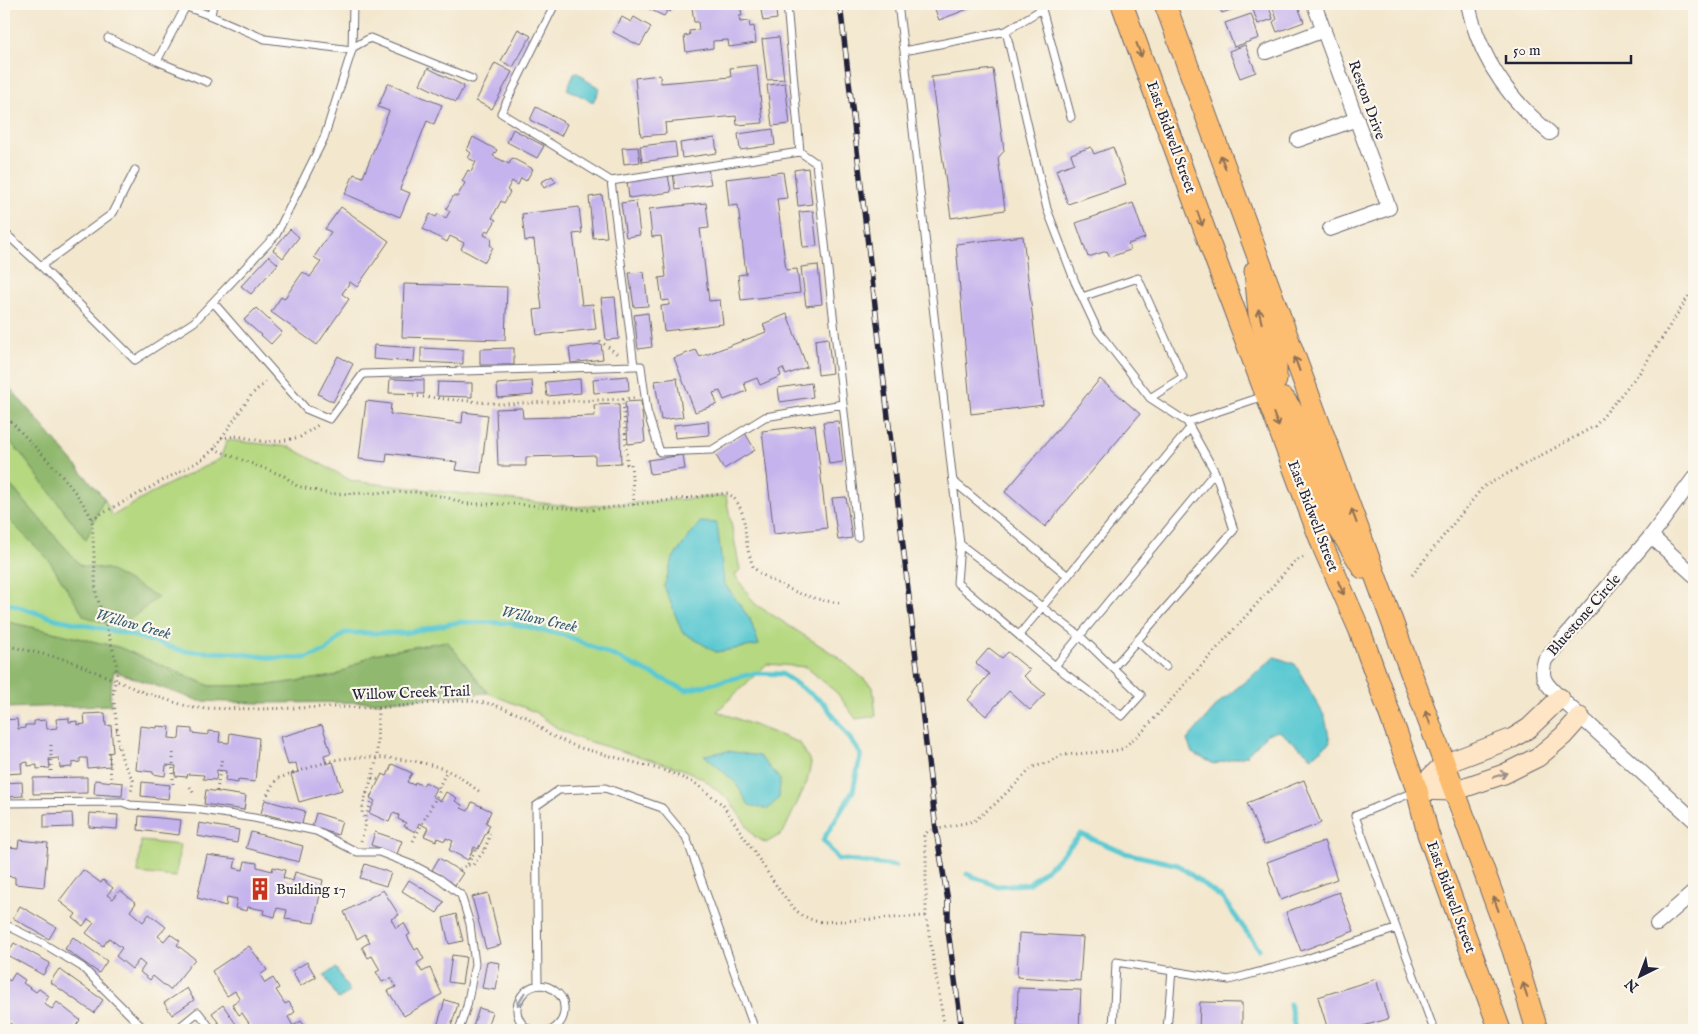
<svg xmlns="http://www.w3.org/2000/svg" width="1698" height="1034" font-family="'IM FELL English',serif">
	<rect width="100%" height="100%" fill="#fbf7ec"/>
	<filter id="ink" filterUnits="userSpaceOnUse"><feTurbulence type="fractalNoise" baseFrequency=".02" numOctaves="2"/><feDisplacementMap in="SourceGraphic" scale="10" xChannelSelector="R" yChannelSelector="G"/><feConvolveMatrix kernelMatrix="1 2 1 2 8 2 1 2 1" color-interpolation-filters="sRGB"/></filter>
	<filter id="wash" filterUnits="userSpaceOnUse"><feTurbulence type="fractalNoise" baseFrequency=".0096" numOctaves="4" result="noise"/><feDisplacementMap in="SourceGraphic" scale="20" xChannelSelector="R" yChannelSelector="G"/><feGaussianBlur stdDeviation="1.12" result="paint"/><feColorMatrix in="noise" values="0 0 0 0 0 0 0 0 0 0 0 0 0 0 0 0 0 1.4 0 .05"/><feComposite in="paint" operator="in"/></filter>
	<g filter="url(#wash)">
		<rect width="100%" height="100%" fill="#f3e7ce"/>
		<path fill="#b5d880" stroke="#6c7d5e" d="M4,435L22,455L86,540L104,498L112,516L165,486L220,459L227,440L290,447L352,481L577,507L726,496L740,570L735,575L755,604L838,657L873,687L876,716L856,719L837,693L806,667L767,664L717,711L800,743L811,763L807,782L783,833L766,843L754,836L729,800L702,778L682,769L580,739L560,730L535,712L488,693L447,641L374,654L335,676L269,685L210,686L118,647L4,621V515L49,560L84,616L107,569L81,566L4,478Z
			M141,841L180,845L176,877L138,873Z"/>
		<path fill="#90b86e" stroke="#596d54" d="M4,381L104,498L86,540L22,455L4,435Z
			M4,478L81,566L107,569L158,597L120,628L84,616L49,560L4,515Z
			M4,621L118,647L210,686L269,685L335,676L374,654L447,641L488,693L376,702L258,703L199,701L114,671L110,692L111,705L4,708Z"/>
		<path fill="#5cc9d2" stroke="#3f7686" d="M575,72L585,77L584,79L600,88L593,102L567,89Z
			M700,522L717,523L724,583L750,619L759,645L716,652L682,632L664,586L673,558Z
			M1275,657L1295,664L1325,717L1330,742L1312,757L1279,731L1267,734L1246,756L1214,764L1192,753L1187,740L1221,701Z
			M728,751L759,756L780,779L779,798L768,809L749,805L735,782L704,755Z
			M336,968L350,992L338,999L324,975Z"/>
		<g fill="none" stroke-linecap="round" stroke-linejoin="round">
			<path stroke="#5cc9d2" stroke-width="5" d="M4,602L56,619L128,634L183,651L235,653L274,658H306L326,651L344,633H405L459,622L510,623L567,636L612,655L686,690L756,673L782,674L824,703L861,754L853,791L823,840L838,859L895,866
				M967,874L997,886L1028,884L1054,863L1081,834L1125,853L1178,865L1223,899L1259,949
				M1290,1004L1295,1030"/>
		</g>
		<g id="blocks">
			<path fill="#c5b3ed" d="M638,4H675L670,12L668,10L664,16Z
				M696,4H740L742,16H739L740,22L749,21L750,27L754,26L756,43L729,47L728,40L713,41V48L686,52L684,36L690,35L689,31L699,30L698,22H694L692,7L696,6Z
				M760,4H775L777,19L763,21Z
				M933,4H981L939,20Z
				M1218,4H1247L1222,13Z
				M1251,4H1268L1273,19L1258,24Z
				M1278,4H1297L1304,22L1277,32L1273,22L1277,19L1272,6Z
				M1251,14L1259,38L1234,47L1225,23Z
				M622,17L631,22L634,17L651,27L640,46L613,32Z
				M518,29L531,36L513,67L501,61Z
				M779,37L784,79L767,80L762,39Z
				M1245,45L1256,72L1240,78L1229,51Z
				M495,63L512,72L492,109L476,101Z
				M757,65L763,123L737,125L736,116L665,123L666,134L641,136L635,78L660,75L661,83L731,77L730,68Z
				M428,68L464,86L456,102L420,84Z
				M993,69L1004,151L998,158L1005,210L951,218L931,77Z
				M388,83L442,105L434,124L427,121L400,189L410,193L400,217L345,194L354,174L363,177L389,111L378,107Z
				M785,83L790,124L772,126L767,85Z
				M536,107L567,124L561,136L530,120Z
				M513,129L544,146L537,158L507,142Z
				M773,129L775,145L740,150L738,134Z
				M473,137L497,150L493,156L509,164L512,158L533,169L526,181L521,178L518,185L512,181L507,190L510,192L504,203L501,201L492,218L496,220L489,232L486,230L484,235L492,239L490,245L493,247L485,262L461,249L464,243L450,236L447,242L423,229L430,214L436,217L438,214L446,218L450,211L446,209L454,195L457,197L465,183L462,181L468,170L471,172L476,162L468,158L471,153L467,150Z
				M715,138L717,153L682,158L680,143Z
				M675,142L677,157L642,162L640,146Z
				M638,147L640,162L624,164L622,148Z
				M1091,147L1094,154L1113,147L1126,184L1068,204L1056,170L1074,163L1071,154Z
				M808,168L812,204L798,206L794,170Z
				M708,169L711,184L675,189L673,173Z
				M783,172L787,198L777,199L786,270L797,269L800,293L741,300L738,275L746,274L738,205L729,206L726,179Z
				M668,175L671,192L629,198L627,180Z
				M552,176L556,182L544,188L541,182Z
				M602,195L607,237L593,238L589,197Z
				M636,201L640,235L626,237L621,203Z
				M706,203L709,228L700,229L709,301L720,300L723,324L664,331L661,306L669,305V300L662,301L659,278L666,277L661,236L652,237L649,209Z
				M1133,203L1145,238L1128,244L1130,250L1110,257L1107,251L1088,257L1076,223Z
				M341,207L389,241L357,287L350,282L342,294L349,299L317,345L271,312L281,297L284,299L303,272L310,277L321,262L314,257L331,232L325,229Z
				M579,207L582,233L573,234L582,305L593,304L596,329L537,335L534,310L542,309L534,240L525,241L522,214Z
				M813,211L817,246L803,247L799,212Z
				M290,229L299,237L283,258L273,250Z
				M1023,236L1043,405L971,414L956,244Z
				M269,256L278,264L251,294L241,286Z
				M818,265L822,304L806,306L801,267Z
				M644,272L648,306L634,307L629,273Z
				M404,284L507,287L505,340L402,337Z
				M615,297L619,339L606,340L601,298Z
				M256,308L282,332L271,344L244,320Z
				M648,313L652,347L638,349L634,315Z
				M787,314L807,367L786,375L783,368L779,370L781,376L760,385L757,378L744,383L747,391L724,400L720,391L713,393L717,404L695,412L674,358L696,350L700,357L766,332L763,324Z
				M828,338L832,373L818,375L815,340Z
				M601,344L603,359L571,363L569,348Z
				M374,345L415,348L414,362L373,359Z
				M421,348L463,350V364L421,362Z
				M514,348V365H480V349Z
				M338,356L353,364L333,402L318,394Z
				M628,376L629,390L594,393L593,379Z
				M677,378L683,417L661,420L655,381Z
				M390,379L424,380V394L389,393Z
				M580,379L581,393L547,396L545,382Z
				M1100,379L1140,414L1045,527L1005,492Z
				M532,381L533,395L498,398L497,384Z
				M438,382L472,383V397L437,396Z
				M811,383L813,397L780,402L778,388Z
				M366,401L391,404L390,414L462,423L463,412L488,415L481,473L455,470L457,462L387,453L386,462L359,459Z
				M641,401L645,442L628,444L625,402Z
				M619,404L621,463L595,464V455L526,457V466H498L496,409L522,408L523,418L595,416L594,405Z
				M708,421L709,435L675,438L674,425Z
				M838,421L843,462L829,464L823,422Z
				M815,425L827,528L774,534L762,431Z
				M745,433L755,450L724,469L714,452Z
				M683,455L685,469L650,474L648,460Z
				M846,497L852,538L838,540L832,498Z
				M989,648L1002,658L1008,652L1030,670L1024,676L1045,694L1030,710L1009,691L986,716L968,700L989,674L976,663Z
				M105,713L106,726L111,725L113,752L109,753L110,766L88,768L87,758H80V762L72,763V767L60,768L59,758L49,759L50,768L37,769V765L28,766V762L21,763L22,773L4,774V720L17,719L18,729L25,728V725H34V721L46,720L47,729L57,728L56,719L69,718V722L77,721V725L85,724L84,714Z
				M322,725L331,753L324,755L326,764L333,762L342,790L299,802L291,774L298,772L296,763L288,765L280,737Z
				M140,726L157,728V726L170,727L169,738L179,739L180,728L192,729V733L208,735V731L220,732L219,742L229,743L230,733L259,738L255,782L238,780V783L225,781L226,771L217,770L216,780L203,779L204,775L188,774L187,777L175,776L176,766L166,765L165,776L153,774V772L136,770Z
				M392,764L412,773L407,782L414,785L415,782L423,786L425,782L436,788L432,796L441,801L446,792L457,798L455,801L462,805L461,808L468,811L472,802L491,811L486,823L490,825L478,849L474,847L468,860L449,850L453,841L446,838L445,841L437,838L436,841L424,836L428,828L419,823L415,832L404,826L406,823L398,819L399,815L393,813L389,822L369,813L375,801L370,798L382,774L387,776Z
				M87,777V793L33,794V778Z
				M95,780L123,783L122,796L94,794Z
				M1304,780L1321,823L1264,845L1247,803Z
				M22,782L23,796L4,797V783Z
				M142,782L170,785L168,799L141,796Z
				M206,790L246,796L244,810L204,804Z
				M265,800L305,811L302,824L261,813Z
				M72,813L73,827L44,828V814Z
				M90,813L118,815L117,829L89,827Z
				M316,813L342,821L338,835L312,827Z
				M139,816L181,820L179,835L138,830Z
				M199,823L239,830L237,843L197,836Z
				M251,832L303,846L299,862L246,848Z
				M375,832L402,841L397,854L371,845Z
				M4,839L10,840L9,847L18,848L19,840L48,843L44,887L15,884V877L6,876L5,886H4Z
				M1324,841L1337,879L1281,900L1267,862Z
				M207,855L236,859L234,868L243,870L245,861L257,863V867L272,871L273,867L285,870L283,878L293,881L295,872L323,880L314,923L285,919L287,910L277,908L275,917L263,914L264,910L248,907L247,911L235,908L237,899L227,897L226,906L197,898Z
				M439,858L463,873L455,885L432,870Z
				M365,864L391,873L386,886L360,878Z
				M83,870L101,883L103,880L113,888L107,895L113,899L120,890L136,903L130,911L143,922L149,914L166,927L158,936L164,941L170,934L180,941L177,945L195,959L170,990L153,976L150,980L140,972L145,965L139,960L132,969L116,956L122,948L109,938L103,946L86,933L94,923L88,919L83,926L73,918L76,914L59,901Z
				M409,880L444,902L437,913L402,891Z
				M383,890L399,915L391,919L396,928L404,923L410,934L407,936L415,950L418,948L424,959L417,963L422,972L430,968L442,994L404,1016L388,991L396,987L391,978L382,982L376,972L380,970L372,956L368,958L362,947L370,942L365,934L357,939L344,912Z
				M1339,892L1354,931L1301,951L1286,912Z
				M488,893L501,945L486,949L472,897Z
				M20,906L56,927L49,939L13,918Z
				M456,914L463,941L449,944L443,918Z
				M1019,933L1083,937L1080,981L1017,977Z
				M73,937L107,961L99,973L65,949Z
				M14,943L50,963L43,975L7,955Z
				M249,946L267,970L260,975L265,983L273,978L279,988L276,990L285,1004L289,1002L295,1012L288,1017L293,1026L301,1021L307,1030H250L248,1028L251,1026L242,1013L239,1015L232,1004L240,999L235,991L227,996L212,971Z
				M452,955L466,957L462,984L448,982Z
				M487,961L500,963L496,990L482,988Z
				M307,962L316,977L300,986L292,971Z
				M59,969L103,1000L94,1013L50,982Z
				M15,973L25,980L23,983L36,992L39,989L49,996L44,1004L52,1009L57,1002L80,1020L73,1030L11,1029L14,1026L4,1019V977L10,981Z
				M1376,979L1388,1019L1349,1030H1328L1318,997Z
				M187,988L194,1000L172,1015L164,1003Z
				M1018,988L1081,990L1079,1029L1017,1027Z
				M445,1000L458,1004L450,1030H436Z
				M1200,1002L1242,1003V1030H1199Z
				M223,1005L240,1030H223L212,1013Z
				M479,1008L492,1012L486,1030H472Z"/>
		</g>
	</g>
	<g filter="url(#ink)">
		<use href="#blocks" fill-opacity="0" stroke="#6b676e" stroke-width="1"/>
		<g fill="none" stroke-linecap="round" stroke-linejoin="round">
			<defs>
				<path id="lane" d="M179,4L211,16L213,4
					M555,4L501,113L611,181L800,152L816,163L858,537
					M787,4L800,152
					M898,4L904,51
					M186,6L157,61L207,82
					M1006,31L1042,9L1071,117
					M108,38L157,61
					M352,48L370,38L472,79
					M352,50L353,4
					M611,181L634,366
					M4,232L41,266L135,360L194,322L276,235L324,138L352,50L265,39L211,16
					M41,266L113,213L135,170
					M1082,297L1138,278L1183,377L1150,398
					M213,302L306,409L330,419L363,374L634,366H641L647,411L660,452L712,450L765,417L843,404
					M953,481L1068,576
					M960,544L904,51L1006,31L1047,209L1075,282L1098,331L1150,398L1187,422
					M1019,635L1190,428
					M1137,641L1166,667
					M1055,666L957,583L960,544L1080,636L1141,695L1122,716L1055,666L1215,472L1187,422L1264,396
					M1113,668L1234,530L1215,472
					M1416,791L1355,816L1434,1030
					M4,803L122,802L130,805L195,809L254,818L316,831L357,852H379L415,866L440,879L461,895L470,924L475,964L467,1006L459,1030
					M4,924L44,944L82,967L145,1030
					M538,985L536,806L559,790L605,788L662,808L686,837L755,1030
					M176,1030L198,1012L212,1030
					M530,1030C499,1012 530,970 555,991C561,995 564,1001 564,1007C565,1017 560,1025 552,1030
					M1113,1030L1116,962L1229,980L1303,960L1395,929
					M1167,1030L1172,970"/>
				<path id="street" d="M1314,4L1389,208L1330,229
					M1468,4C1479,57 1508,99 1550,133
					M1266,52L1324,30
					M1298,140L1357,119
					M1694,478L1651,536L1545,660C1539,680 1547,684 1560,698L1694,820
					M1651,536L1694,575
					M1657,924L1694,892"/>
				<path id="secondary" d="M1417,790L1454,791L1504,774L1538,757L1563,736L1580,717
					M1417,790L1444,764L1513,738L1529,728L1560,698"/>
				<path id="primary" d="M1122,4L1216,261L1324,549L1360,631L1417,790L1428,834L1500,1030
					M1165,4L1513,950L1537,1030
					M1255,271L1259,314L1276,366V380L1267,395L1284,399L1296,416L1332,517L1363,568"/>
			</defs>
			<use href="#lane" stroke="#6b676e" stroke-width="9"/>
			<use href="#street" stroke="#6b676e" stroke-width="16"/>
			<use href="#secondary" stroke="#6b676e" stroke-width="21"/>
			<use href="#primary" stroke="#6b676e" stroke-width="23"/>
			<path stroke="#6b676e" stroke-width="3" stroke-dasharray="1 4" stroke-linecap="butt" d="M600,341L616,353L618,357
				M413,396L501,404L624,399
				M4,414C31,444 74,483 92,519L96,593L116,660L117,672L113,693L119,747L123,762L133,780L131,794
				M221,438L237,436L267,442L287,440L300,437L318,425
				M214,449L284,476L297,486L329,494L414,492L446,497L465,504H515L590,510L728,493C750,509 742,534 750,557C751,560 752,565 754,568C758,572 765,577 770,579C794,593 812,599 839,603
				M634,505L631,464H627L623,399L634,398
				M92,519L201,460L214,449L252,394L267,381
				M1412,575L1483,487L1595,426L1640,372L1694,288
				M4,645L68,660L145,693L193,708L259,709L332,707L378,708L466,700L492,704L526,717L550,735L577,747L666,771L695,783L723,805L780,891L792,906L801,915L815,921L823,922L926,916
				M111,730H118
				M51,745V773
				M112,747H119
				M109,752L111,779
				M372,778L379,780
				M173,784V752
				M190,787L194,794
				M217,791L222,757
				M366,793L372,796
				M265,799L273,784L279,778C297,772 316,765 334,760C363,754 421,758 448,771C460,776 470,785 480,792
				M365,817L373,799
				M361,841L366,823L362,814L363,804L372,778L377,757L378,708
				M413,841L440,790L439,787L447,770
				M479,846L484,849
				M468,864L476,848
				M460,870L467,865H473L484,851L491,833L487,831
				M945,1030L926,916V855L924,836L928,831L974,821L995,804L1033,767L1050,762L1062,755L1113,751L1122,749L1145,729L1295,561L1307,556"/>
			<use href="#lane" stroke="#fff" stroke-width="7"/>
			<use href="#street" stroke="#fff" stroke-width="14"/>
			<use href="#secondary" stroke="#fee5c5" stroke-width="19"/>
			<use href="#primary" stroke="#fcbd6f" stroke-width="21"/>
			<defs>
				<path id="rail" d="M840,4L936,830L948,901V931L962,1030"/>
			</defs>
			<use href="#rail" stroke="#22223b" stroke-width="5.5"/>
			<use href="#rail" stroke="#fbf7ec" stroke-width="4" stroke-dasharray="11" stroke-linecap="butt"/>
		</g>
		<defs><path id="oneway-shaft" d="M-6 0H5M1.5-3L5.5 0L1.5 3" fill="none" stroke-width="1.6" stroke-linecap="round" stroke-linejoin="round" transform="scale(1.25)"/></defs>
		<g stroke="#8f7055">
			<use href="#oneway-shaft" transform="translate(1139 50) rotate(70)"/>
			<use href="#oneway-shaft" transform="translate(1223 162) rotate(-110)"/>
			<use href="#oneway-shaft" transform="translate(1200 219) rotate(70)"/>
			<use href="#oneway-shaft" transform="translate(1260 316) rotate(-103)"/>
			<use href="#oneway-shaft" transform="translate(1297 364) rotate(-110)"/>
			<use href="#oneway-shaft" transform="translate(1276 420) rotate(69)"/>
			<use href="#oneway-shaft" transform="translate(1354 516) rotate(-110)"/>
			<use href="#oneway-shaft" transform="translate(1341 588) rotate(67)"/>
			<use href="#oneway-shaft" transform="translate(1428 718) rotate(-110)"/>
			<use href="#oneway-shaft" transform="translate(1496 904) rotate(-110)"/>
			<use href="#oneway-shaft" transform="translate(1525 990) rotate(-106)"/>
		</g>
		<use stroke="#9b8d87" href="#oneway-shaft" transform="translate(1500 775) rotate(-17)"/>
		<use stroke="#9c9ca7" href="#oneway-shaft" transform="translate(521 999) rotate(119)"/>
	</g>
	<defs>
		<symbol id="building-bare" viewBox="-9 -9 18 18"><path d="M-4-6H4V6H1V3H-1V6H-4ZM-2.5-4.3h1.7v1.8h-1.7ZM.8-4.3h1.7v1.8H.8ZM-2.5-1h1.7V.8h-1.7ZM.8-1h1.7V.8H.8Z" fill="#c8321e" stroke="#fbf7ec" stroke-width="2.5" paint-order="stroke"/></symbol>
	</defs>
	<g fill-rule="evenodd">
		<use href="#building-bare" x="244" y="873" width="32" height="32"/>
	</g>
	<g text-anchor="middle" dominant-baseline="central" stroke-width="4.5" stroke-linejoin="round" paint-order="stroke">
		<g font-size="15" fill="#22223b" stroke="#fbf7ec">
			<text transform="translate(1367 100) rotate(70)">Reston Drive</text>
			<text transform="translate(1171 137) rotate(70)">East Bidwell Street</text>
			<text transform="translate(1313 516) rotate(69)">East Bidwell Street</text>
			<text transform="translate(1584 615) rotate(-49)">Bluestone Circle</text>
			<text transform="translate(411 693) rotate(-2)">Willow Creek Trail</text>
			<text transform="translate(1451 897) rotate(70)">East Bidwell Street</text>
		</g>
		<g font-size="15" fill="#22223b" stroke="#fbf7ec" text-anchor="start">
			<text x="276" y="889">Building 17</text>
		</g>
		<g font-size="16" font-style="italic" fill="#365c70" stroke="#fbf7ec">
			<text transform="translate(539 620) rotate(12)">Willow Creek</text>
			<text transform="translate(133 625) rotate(15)">Willow Creek</text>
		</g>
	</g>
	<rect width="1698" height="1034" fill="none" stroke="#fbf7ec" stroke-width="20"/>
	<g transform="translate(1640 976) rotate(222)" stroke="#fbf7ec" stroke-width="4" paint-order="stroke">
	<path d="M0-4L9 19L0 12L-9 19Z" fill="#22223b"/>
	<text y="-8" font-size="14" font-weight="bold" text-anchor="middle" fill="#22223b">N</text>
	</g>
	<path d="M1506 55v8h125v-8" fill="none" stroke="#22223b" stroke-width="2.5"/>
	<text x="1513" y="55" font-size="15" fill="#22223b" stroke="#fbf7ec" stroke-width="4" paint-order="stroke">50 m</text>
</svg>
